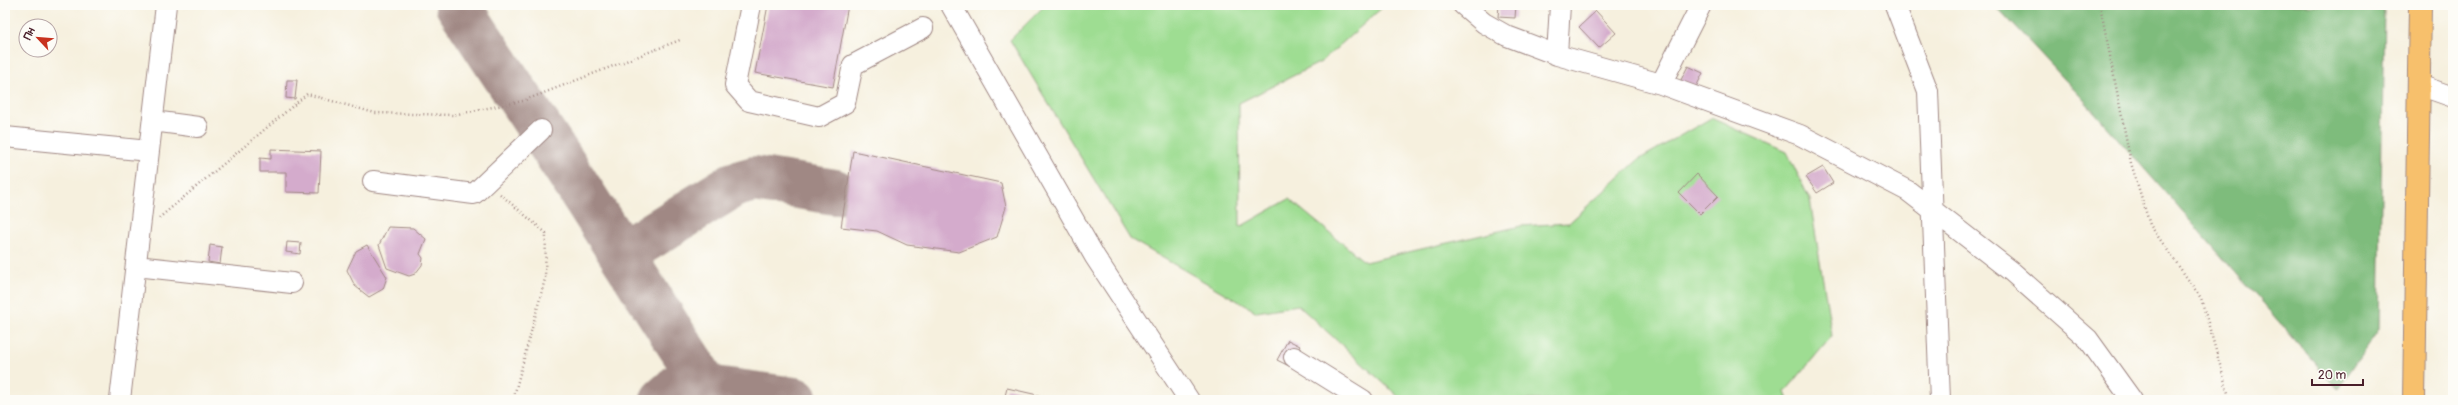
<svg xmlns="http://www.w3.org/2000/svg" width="2458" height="405" font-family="Pangolin,sans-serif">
	<rect width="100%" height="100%" fill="#fdfcf7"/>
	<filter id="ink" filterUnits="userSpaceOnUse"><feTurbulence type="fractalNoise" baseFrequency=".025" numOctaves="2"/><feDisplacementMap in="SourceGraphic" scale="8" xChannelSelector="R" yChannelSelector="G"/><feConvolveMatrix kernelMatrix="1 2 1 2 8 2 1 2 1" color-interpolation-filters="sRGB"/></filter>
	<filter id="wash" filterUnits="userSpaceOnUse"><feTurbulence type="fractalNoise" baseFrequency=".012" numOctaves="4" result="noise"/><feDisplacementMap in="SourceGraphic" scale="16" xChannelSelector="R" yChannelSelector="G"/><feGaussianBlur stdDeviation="0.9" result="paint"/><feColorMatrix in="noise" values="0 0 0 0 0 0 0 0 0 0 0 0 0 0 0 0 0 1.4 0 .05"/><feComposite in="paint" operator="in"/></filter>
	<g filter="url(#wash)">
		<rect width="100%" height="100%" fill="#f6f0de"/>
		<path fill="#9edd92" stroke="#747e5e" d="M1045,5H1385L1321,62L1239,103L1240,227L1289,199L1365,262L1521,226L1569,223L1638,160L1711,118L1787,152L1810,200L1832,336L1785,392L1788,400H1402L1298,305L1257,312L1130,239L1010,40Z"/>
		<path fill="#7ebc7c" stroke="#646e54" d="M1995,5H2384L2379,329L2338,389L2082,98Z"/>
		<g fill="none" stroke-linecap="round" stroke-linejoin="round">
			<path stroke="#a08884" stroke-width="46" d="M458,5L566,168L715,400
				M622,254L733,185L754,179L835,192
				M707,388L795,400
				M663,400L696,371"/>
		</g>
		<g id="blocks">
			<path fill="#d4abcc" d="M768,5H848L833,87L755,73Z
				M1499,5H1516L1515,18L1498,17Z
				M1596,11L1616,33L1599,48L1579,27Z
				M1688,66L1703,73L1695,89L1680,82Z
				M287,80H297L295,99L286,98Z
				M271,149L321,151L319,193L286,192V172H260V158L271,159Z
				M853,151L1001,183L1006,207L997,237L959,252L907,245L877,231L841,227Z
				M1823,167L1833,183L1817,193L1806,177Z
				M1697,174L1718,196L1700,214L1679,193Z
				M388,227L413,228L426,239L420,254L423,258L422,265L415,274L409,276L387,268L379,245Z
				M287,242L301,243L300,254L286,252Z
				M210,245L222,247L220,264L208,262Z
				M367,245L387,277L383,289L369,297L355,286L347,270L356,251Z
				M1288,340L1300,346L1289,366L1277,360Z
				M1007,388L1055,399V400H1004Z"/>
		</g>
	</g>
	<g filter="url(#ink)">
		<use href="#blocks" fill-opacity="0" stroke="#a08884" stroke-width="1"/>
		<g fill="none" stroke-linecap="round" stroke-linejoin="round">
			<defs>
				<path id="minor" d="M751,5L735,85L749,101L819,117L845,103L853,65L923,28
					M951,5L1095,257L1189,400
					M1463,5L1484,23L1507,36L1557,55L1661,84L1800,135L1908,191L2011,271L2088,339L2132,400
					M1895,5L1928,91L1940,400
					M1557,55L1560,5
					M1661,84L1701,5
					M2419,85L2453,97
					M153,121L198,127
					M5,137L149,151
					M373,181L474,194L541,130
					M136,266L292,283
					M1294,357L1363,400
					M120,400L166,5"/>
				<path id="major" d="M2414,400L2420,5"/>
			</defs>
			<use href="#minor" stroke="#a08884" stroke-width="22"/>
			<use href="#major" stroke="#a08884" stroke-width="24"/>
			<path stroke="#a08884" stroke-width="2.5" stroke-dasharray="1 3" stroke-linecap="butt" d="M2100,5L2131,163L2150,225L2201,298L2230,400
				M500,194L546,233L545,279L513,400
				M159,218L307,94L375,113L453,115L523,101L680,40"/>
			<use href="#minor" stroke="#fff" stroke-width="20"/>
			<use href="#major" stroke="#f7c06c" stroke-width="22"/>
		</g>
	</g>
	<rect width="2458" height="405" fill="none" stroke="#fdfcf7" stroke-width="20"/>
	<g transform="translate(38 38) rotate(296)"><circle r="19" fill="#fdfcf7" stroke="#b5a4a5"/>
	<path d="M0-3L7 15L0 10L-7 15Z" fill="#c8321e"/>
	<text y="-6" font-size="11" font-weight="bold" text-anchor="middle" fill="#4a1f2b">Пн</text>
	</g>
	<path d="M2312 379v6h51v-6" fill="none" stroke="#4a1f2b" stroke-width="2"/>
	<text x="2318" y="379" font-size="12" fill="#4a1f2b" stroke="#fdfcf7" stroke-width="3" paint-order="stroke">20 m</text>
</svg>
